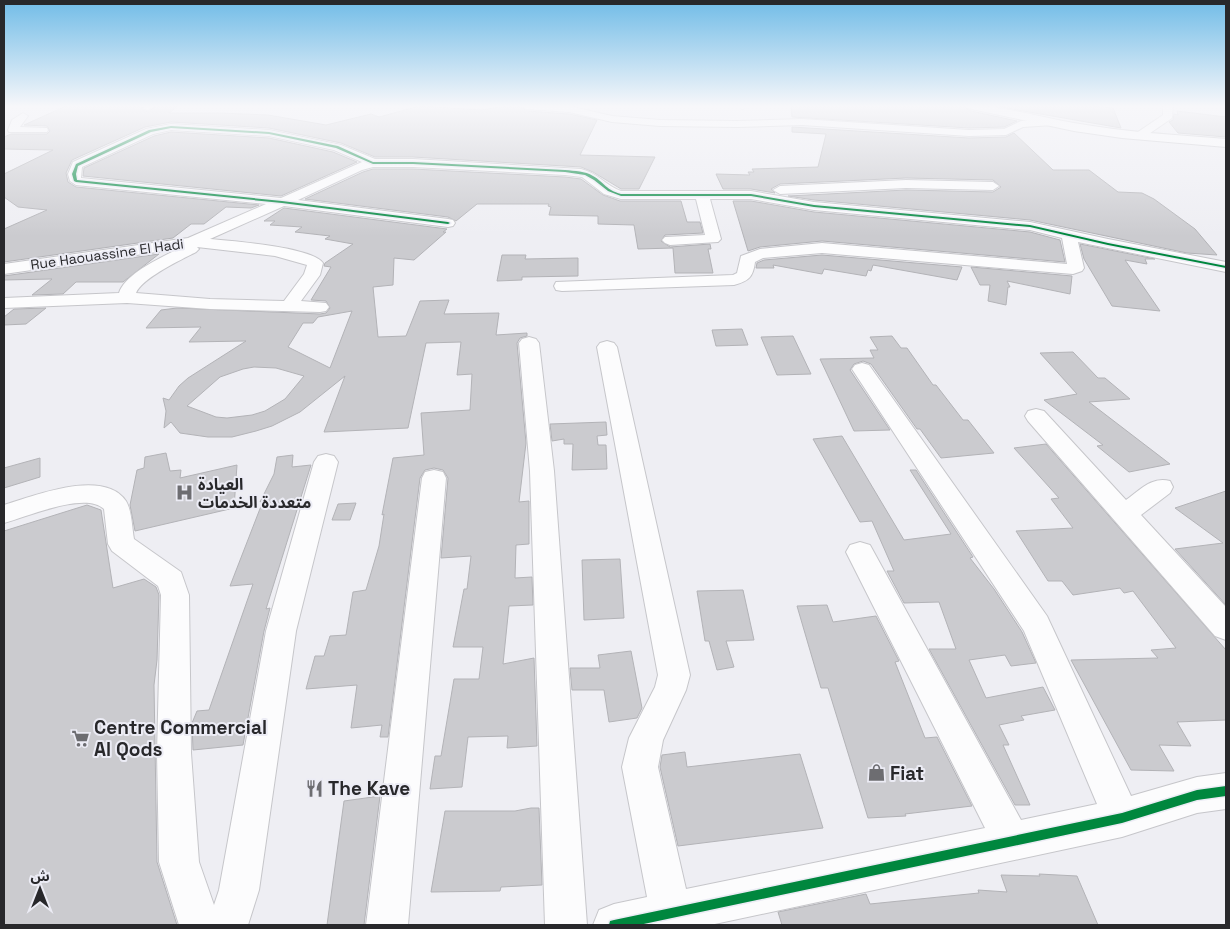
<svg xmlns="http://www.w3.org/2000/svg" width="1230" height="929" font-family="'Space Grotesk','Noto Sans Arabic',sans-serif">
	<rect width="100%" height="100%" fill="#eeeef3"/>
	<path fill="#cbcbcf" stroke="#b3b3b7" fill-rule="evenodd" d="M66,106H142L143,110L148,112L156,106H178L169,113H220L268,115L326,125L371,114L379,117L420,106L482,110L499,107H521L527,111L569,114L597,120L580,155L655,157L639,189H621L593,172L581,167L413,157H375L341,143L269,128L171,122L145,127L72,160L66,173L68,182L76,187L259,205L251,208L226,207L204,224H191L173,238L4,262V229L47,210L18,207L4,197V174L53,150L4,149V137L11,134H47L50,131L47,126L24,125Z
		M791,106H963L971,111L1017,121L1004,127L969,128L792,117Z
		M995,106H1095L1113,108L1121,128Z
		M1177,111L1226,117V137L1178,133L1169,122L1173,120L1174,114L1178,115Z
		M792,127L969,138L1006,137L1014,133L1053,170H1089L1118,192L1142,193L1154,199L1195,229L1217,255L1187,253L1030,220L814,200L788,196L906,190L993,192L1001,187L993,180L906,178L780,184L771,189L775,193L751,189H723L716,174L750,175L748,172H754L752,169L818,167L826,134L792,132Z
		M171,132L269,138L333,152L357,162L281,196L83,176L84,168L154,136Z
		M373,169H413L565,177L581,179L603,195L620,201H681L687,222H700L703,233L665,235L661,241L670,247L710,244L711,249H708L713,273H675L673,248L638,249L634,225L598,224V216L549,215L551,207L548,206L549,204H477L456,221L448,217L305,199L363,172Z
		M733,201H751L814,212L1030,232L1060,240L1065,262L822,241L760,247L748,251Z
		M284,208L447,229L443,232H446L414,260L394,258L393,285L373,287L378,337L406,336L420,301L449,300L444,314L499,313L496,335L527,333V336L520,338L517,343L526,443L519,502L529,501V544L516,545L515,578L532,577L533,605L509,606L503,664L534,658L537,746L507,748L508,736L468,737L462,787L430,789L435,756H441L454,679H479L483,647H453L464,589H467L471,556L441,558L448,478L443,470L434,468L425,470L420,478L388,737H380L382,725L351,728L357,685L306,689L315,656H324L330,636L346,635L353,592L366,590L379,546L384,514L382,515L393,458L424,455L421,413L470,410L472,374L457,375L461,342L426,343L408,428L324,432L345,376L300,412L272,426L256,431L232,437H208L180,433L171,422L164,428L166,411L163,398L169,400L179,386L188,378L246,341L189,342L201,327L146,328L161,310L177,308L320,314L326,313L330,308L326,301L311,300L331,267L324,266L325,263L353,244L325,239L330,236L295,232L302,227L270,225L275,221H264ZM352,311L330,368L288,347L303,323H313L318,317ZM254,367L276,368L304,376L285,399L265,411L252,415L227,418L216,417L187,406L220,377L243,369Z
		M1080,244L1155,259H1145L1147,264L1125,260L1160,311L1112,306L1084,259Z
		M159,254L123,282H76L63,294L32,295L52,279L4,280V276Z
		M502,255H526L525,259L578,258V276L522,277V280L497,281Z
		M822,255L962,267L957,280L873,265L871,271L868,270L866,276L824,269L822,274L773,265L774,268H756L757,263L764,260Z
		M971,267L1072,276L1070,294L1007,281L1010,287H1008L1006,305L988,301L990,285H980Z
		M46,308L26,324L4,325V317L14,309Z
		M742,329L748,345L716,346L712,330Z
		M793,336L811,374L777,375L761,337Z
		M892,336L901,348H907L933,385H936L963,420H968L994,453L941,458L920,429H917L871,364L863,361L854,364L850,370L890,430L854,431L820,359L874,358L870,350H878L870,337Z
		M1073,352L1098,378H1105L1130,399L1089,402L1170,464L1129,472L1097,446L1103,445L1044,400L1077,394L1040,353Z
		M606,422L607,435L597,436L598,445H606L607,469L572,470L573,444H564V439L552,441L550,424Z
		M842,436L904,540L951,534L910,470H916L973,557L970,558L994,589L1022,632L1036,663L1011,666L1005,655L969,660L986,698L1043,687L1055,710L1021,716L1024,720L999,725L1009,745H1003L1030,805H1015L929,649H956L939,602L904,603L887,571H894L872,521L860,522L813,439Z
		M1046,444L1226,650V720L1177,722L1191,746L1159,745L1174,771L1131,770L1071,660L1158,658L1151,650L1176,648L1133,591L1124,593L1120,588L1073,595L1062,581H1048L1016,531L1073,528L1051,499L1059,498L1014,448Z
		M166,453L170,471L181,470L180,478L237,465L234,508L135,531L130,505L137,470L144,468L145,457Z
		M293,455L292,467L311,465L266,609L270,608L264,631L243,745L193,750L192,723L197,711L209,710L253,584L230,586L263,501L260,502L274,474L277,457Z
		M40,458V477L4,488V468Z
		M1226,491V605L1175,549L1223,543L1175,508Z
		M356,503L350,520H332L338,504Z
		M87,505L101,510L113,588L144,579L156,587L159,595L157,660L154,685L157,862L177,925H4V531Z
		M620,559L624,618L584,620L582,560Z
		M743,590L754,640L726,641L734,667L717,670L709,641H705L697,591Z
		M827,605L833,622L876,616L899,661L895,662L925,738L937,737L972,806L905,814L906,816L868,818L828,688H821L797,606Z
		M631,651L642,708L637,718L609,722L604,690H572L570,668H600L598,655Z
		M685,752L687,767L800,754L823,828L678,846L660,767L662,755Z
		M380,796L364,925H327L344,801Z
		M531,808H539L542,885L501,887L500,891L431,892L445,811H515Z
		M1039,874L1077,876L1098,925H782L778,912L866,894L870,904L979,893L978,890L1007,892L1001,875L1040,876Z"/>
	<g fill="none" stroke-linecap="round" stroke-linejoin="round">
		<defs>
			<path id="street" d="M144,106H154L148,110L144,109Z
				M522,106H569L612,116L660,120L737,121L802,119L969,130L1004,129L1021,121L1053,119L1058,122L1053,125L1023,127L1006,135L969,136L802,125L737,127L660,126L612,122L569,112L527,109Z
				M737,106H748L743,109Z
				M1163,106H1173L1172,118L1143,138H1135L1133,136L1135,134L1163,115Z
				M23,113L28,116L20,127L47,128L48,130L47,132H9L8,130L12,120Z
				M171,124L269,130L341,145L375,159H413L581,169C598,173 606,186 621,191H751L814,202L1030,222L1108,239L1226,262V272L1078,242L1084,268L1082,271L1073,274L822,253L763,258L755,262C753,277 749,281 734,285L562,291L556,290L554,286L556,282L733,275L737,273L741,256L760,249L822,243L1067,264L1062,238L1030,230L814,210L751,199H710L721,239L718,242L670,245L665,243L662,240L665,237L705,235L696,199H621L604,194L582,177L565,175L413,167H373L362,170L298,200L448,219L453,220L455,223L453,226L448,227L284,206L210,239C232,241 312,247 323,263L320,275L301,301L326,303L329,307L326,311L320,312L210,309L127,303L4,308V298L119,293C125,274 160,258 178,249L4,274V264L188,238L266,204L76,185L70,181L68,174L73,162L146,129ZM171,130L269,136L334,150L362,162L281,198L81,178L82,167L153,134ZM197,247L275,256L307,265L304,274L284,301L210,299L136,293C142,278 181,260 196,252L199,249Z
				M906,180L993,182L999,186L993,190L906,188L780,194L773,190L780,186Z
				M529,337L536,339L539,343L554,471L587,925H545L530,471L519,343L522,339Z
				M607,341L614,343L617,347L690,675L686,690L663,740L658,767L686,889L985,828L846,552L850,545L860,542L870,545L1021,820L1097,804L1024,631L852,369L855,365L862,363L869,365L1047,616L1131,796L1197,777L1226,773V809L1197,813L1122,837L710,925H593L599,910L614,904L647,897L622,767L629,738L655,687L658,675L597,347L600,343Z
				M1036,409L1044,411L1126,500C1140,490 1152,476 1170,481L1173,487L1170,493L1141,515L1226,607V640L1215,636L1028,421L1025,416L1028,411Z
				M326,454L334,456L338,462L296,631L259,890L248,925H179L159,862L157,753L161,595L158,586L112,551L108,544L104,509C85,491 27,517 4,523V505C34,496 103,468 126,501C132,511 132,528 134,539L181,572L189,595L191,753L199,862L214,905L219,890L266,631L314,462L318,456Z
				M434,470L443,472L446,478L408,925H366L422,478L425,472Z"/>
			<path id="secondary" d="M965,106C1002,105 1038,117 1074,123C1124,132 1175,135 1226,139V147L1122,138L1074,131L971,109Z"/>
		</defs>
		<use href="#street" stroke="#c6c6ca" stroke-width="2"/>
		<use href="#secondary" stroke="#c6c6ca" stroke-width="2"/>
		<use href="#street" fill="#fcfcfd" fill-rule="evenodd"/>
		<use href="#secondary" fill="#fcfcfd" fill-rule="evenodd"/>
		<defs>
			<path id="cycleway" d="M171,126L269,132L338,146L373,162H413L565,170C575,171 585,171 593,176C605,183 606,190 621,194H751L814,205L1030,225L1108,243L1226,266V268L1108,245L1030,227L814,207L751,196H621L608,191L594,180L585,175L565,172L413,164H373L336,148L269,134L171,128L151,132L78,166L76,174L77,180L282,201L448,222L450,223L448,224L282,203L76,182L74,181L72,174L76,164L149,130Z
				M1226,786V796L1197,800L1122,823L639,925H609L610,921L614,920L1122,813L1197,790Z"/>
		</defs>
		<use href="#cycleway" stroke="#ececf5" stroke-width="3"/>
		<use href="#cycleway" fill="#00873e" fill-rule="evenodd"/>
	</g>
	<linearGradient id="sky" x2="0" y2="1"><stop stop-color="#71bce7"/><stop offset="0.45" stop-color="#f7f7fa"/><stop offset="1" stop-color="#f7f7fa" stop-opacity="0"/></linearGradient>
	<rect width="1230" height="236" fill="url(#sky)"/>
	<defs>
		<symbol id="hospital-bare" viewBox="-9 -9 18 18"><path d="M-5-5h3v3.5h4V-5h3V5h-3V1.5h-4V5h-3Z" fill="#6d6d71" stroke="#ececf5" stroke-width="2.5" paint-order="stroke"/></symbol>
		<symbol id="supermarket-bare" viewBox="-9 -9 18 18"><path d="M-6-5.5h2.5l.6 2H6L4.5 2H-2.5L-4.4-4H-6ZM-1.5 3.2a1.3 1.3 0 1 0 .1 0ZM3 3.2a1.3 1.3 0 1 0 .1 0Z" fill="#6d6d71" stroke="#ececf5" stroke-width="2.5" paint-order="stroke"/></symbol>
		<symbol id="shop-bare" viewBox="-9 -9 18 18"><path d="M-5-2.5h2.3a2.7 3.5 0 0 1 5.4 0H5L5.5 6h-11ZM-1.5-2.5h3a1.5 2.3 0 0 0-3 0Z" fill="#6d6d71" stroke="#ececf5" stroke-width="2.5" paint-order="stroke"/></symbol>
		<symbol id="restaurant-bare" viewBox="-9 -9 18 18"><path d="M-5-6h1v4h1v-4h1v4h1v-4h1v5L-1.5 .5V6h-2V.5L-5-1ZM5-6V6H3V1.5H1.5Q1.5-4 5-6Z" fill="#6d6d71" stroke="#ececf5" stroke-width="2.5" paint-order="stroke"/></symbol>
	</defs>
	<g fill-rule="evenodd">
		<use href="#hospital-bare" x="172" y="480" width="25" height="25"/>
		<use href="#supermarket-bare" x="68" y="726" width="25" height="25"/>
		<use href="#shop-bare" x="864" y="760" width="25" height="25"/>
		<use href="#restaurant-bare" x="302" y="776" width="25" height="25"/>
	</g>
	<g text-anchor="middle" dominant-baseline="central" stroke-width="4" stroke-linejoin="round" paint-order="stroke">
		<g font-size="14" fill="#28282b" stroke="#ececf5">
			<text transform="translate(107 254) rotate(-8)">Rue Haouassine El Hadi</text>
		</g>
		<g font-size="16" font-weight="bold" fill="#28282b" stroke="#ececf5" text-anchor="start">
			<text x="198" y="484">العيادة<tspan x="198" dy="18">متعددة الخدمات</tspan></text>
		</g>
		<g font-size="19" font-weight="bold" fill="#28282b" stroke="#ececf5" text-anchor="start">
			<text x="94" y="727">Centre Commercial<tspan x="94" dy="22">Al Qods</tspan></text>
			<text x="890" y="773">Fiat</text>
			<text x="328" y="788">The Kave</text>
		</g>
	</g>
	<rect width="1230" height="929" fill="none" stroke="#28282b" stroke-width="10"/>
	<g transform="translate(40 889)" stroke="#ececf5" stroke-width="4" paint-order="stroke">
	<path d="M0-4L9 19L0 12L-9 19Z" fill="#28282b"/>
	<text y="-8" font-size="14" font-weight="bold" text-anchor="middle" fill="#28282b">ش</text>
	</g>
</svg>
